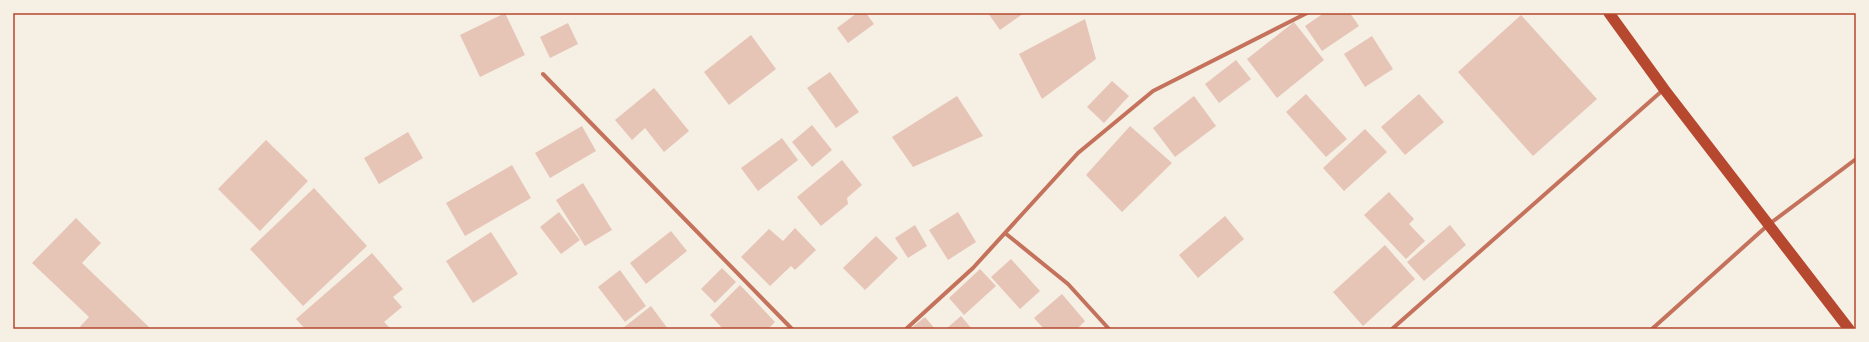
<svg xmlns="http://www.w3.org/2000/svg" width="1869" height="342" font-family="Raleway,sans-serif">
	<rect width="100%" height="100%" fill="#f6efe4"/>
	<path fill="#e6c5b7" d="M505,13L525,55L480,77L460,35Z
		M857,13H866L874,24L848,43L837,28Z
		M988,13H1024L1000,30Z
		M1324,13H1350L1359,26L1322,51L1305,26Z
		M1521,15L1597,99L1533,156L1458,72Z
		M1085,19L1096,59L1042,99L1019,54Z
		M1294,22L1324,60L1277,98L1247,59Z
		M568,23L578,44L550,58L540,37Z
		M751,35L776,69L729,105L704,72Z
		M1372,36L1393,69L1365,87L1344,54Z
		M1236,60L1251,79L1219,103L1205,84Z
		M830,72L859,112L836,128L807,88Z
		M1112,81L1129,96L1104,123L1087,107Z
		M654,88L689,131L664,152L645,128L632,140L615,120Z
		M1306,94L1347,139L1326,157L1286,112Z
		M1419,94L1444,122L1405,155L1381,127Z
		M957,96L983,136L913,167L892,137Z
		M1194,96L1216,126L1175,157L1153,128Z
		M812,125L832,150L812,167L792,142Z
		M582,126L596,151L550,178L535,153Z
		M1130,126L1172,163L1122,212L1086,175Z
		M1365,129L1387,152L1344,191L1323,168Z
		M408,132L423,158L379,184L364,158Z
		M782,138L798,160L758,191L741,168Z
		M266,140L308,181L260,231L218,189Z
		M842,160L862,185L847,198L848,204L821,226L797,197Z
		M512,165L531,198L465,236L446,203Z
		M583,183L612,230L585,246L556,200Z
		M314,188L367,246L303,306L250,249Z
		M1389,192L1414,219L1409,224L1425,241L1406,259L1364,215Z
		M559,212L580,240L561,254L540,227Z
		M958,212L976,242L948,260L929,230Z
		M1225,216L1244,239L1198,278L1179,255Z
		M76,218L101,243L82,263L151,329H78L89,317L32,263Z
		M915,225L927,246L908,258L895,238Z
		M1450,225L1466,245L1424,281L1407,262Z
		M795,228L816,250L795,270L791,266L770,286L741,257L769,229L783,241Z
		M671,231L687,251L646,284L630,263Z
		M491,232L518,274L473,303L446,261Z
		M876,236L898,258L865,290L843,268Z
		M1385,245L1415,279L1363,326L1333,292Z
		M372,253L403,289L393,297L402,307L384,322L391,329H305L296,319Z
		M1011,259L1040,291L1020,309L991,277Z
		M722,268L736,282L715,303L701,289Z
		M980,269L996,286L964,315L949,298Z
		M620,270L646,306L625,322L598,287Z
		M740,285L775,322L768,329H723L710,315Z
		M1062,294L1085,321L1077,329H1044L1034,318Z
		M651,306L668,329H624L623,328Z
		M961,316L972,329H946Z
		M925,317L935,329H910Z"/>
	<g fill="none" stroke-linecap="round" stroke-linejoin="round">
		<path stroke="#c5725c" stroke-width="4" d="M543,74L792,329
			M1005,233L1068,284L1109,329
			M906,329L973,268L1078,153L1153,91L1307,13
			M1392,329L1663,90
			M1652,329L1768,225L1856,159"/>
		<path stroke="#b5482f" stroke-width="11" d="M1609,13L1664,89L1849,329"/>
	</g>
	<rect width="1869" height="342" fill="none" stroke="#f6efe4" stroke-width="28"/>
	<rect x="14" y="14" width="1841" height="314" fill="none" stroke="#b5482f" stroke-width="1.5"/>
</svg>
